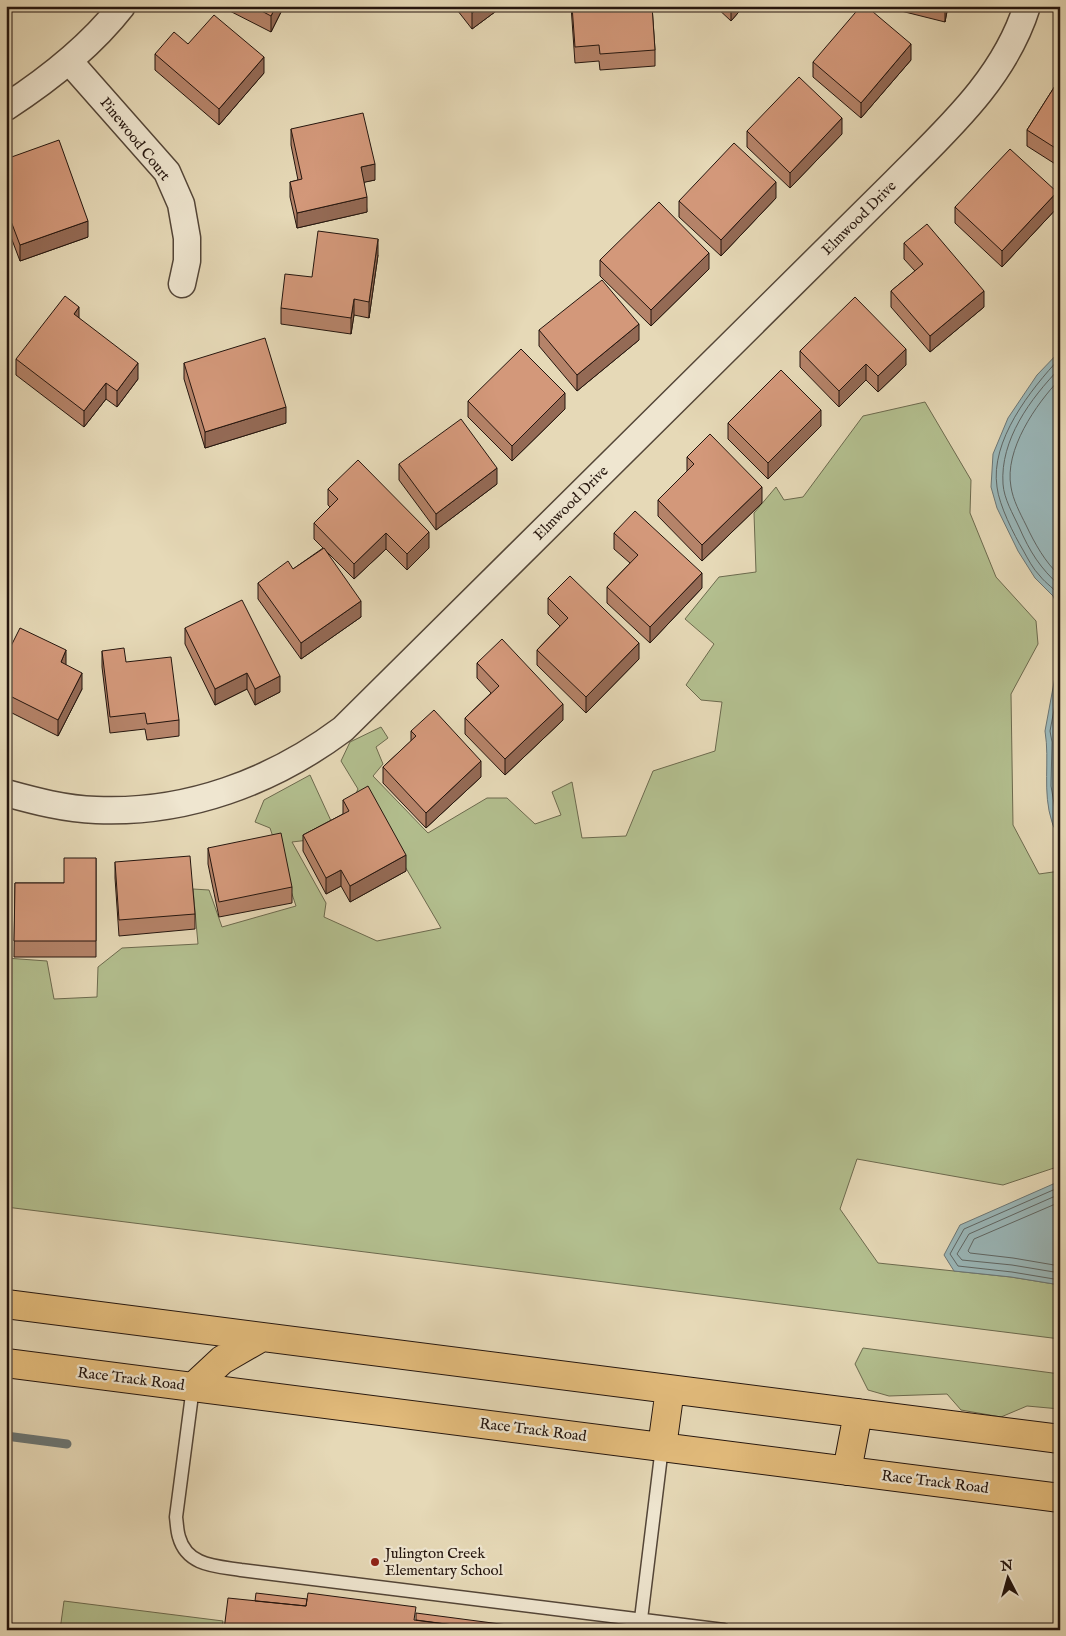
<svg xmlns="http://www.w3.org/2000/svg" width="1066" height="1636" font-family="'IM FELL English',serif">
	<rect width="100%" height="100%" fill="#e6d9b7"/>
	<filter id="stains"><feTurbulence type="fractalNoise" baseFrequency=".004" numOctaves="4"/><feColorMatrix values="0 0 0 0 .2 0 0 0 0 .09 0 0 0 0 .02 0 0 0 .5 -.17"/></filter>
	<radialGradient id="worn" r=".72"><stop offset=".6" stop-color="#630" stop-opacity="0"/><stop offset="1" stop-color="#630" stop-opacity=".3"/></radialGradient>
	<path fill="#b3bf8f" stroke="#6c6a4e" d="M925,402L971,480L970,513L996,577L1036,621L1038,644L1011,694L1013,825L1039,874L1060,871V1166L1003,1185L857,1159L840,1209L878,1263L1011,1277L1060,1285V1339L6,1207V958L47,961L54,999L97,997L98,967L122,948L198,944L193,889L209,890L222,927L296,906L270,828L255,822L264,800L310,775L332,823L317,839L292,842L326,903L324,917L377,941L441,928L369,805L349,809L358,789L341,761L350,742L381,727L388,738L376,747L383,764L373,776L428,833L487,798H507L535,824L561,815L552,792L572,782L582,838L626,836L653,771L715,751L722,702L701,700L686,685L714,644L685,619L719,577L756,572L754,513L776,487L784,500L803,497L863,416Z
		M863,1348L1060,1374V1409L1027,1406L1001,1417L961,1410L947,1394L889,1396L868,1390L855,1364Z
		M64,1601L223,1621L221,1630H60Z"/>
	<path fill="#9ab7b9" stroke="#6b7675" d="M1060,351V611L1053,596L1035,578L1018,551L997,508L991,487L993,454L1008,418L1037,375Z
		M1060,650V836C1057,832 1053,827 1052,822C1042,792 1050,761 1045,731Z
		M1060,1181V1285L1011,1277L954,1271L944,1255L960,1225Z"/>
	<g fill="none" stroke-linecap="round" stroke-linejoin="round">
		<path stroke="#5f6664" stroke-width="1" d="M1060,358C1030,390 990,441 997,487C999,505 1014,535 1023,550C1028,559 1033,569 1040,576C1046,584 1056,589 1060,598
			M1060,368C1030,399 1000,440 1003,484C1004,499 1013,514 1019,527C1030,552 1040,568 1060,586
			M1060,379C1036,404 1004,450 1011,487C1013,500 1020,513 1026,525C1035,544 1045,562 1060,576
			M1060,678L1050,731L1052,742L1051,786L1057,821L1060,826
			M1060,712L1056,731L1058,742L1057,786L1060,802
			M1060,1187L964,1229L950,1254L958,1266L1012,1272L1060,1280
			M1060,1194L969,1234L957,1254L962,1260L1012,1265L1060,1273
			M1060,1202L974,1239L968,1251L970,1253L1013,1258L1060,1266"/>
		<path stroke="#6b7675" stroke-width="9" d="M6,1436L67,1444"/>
		<defs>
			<path id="service" d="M193,1387L176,1517C177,1524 177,1531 179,1537C187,1566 216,1566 241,1570L724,1630
				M641,1619L662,1447"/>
			<path id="minor" d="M69,61L167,172L181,204L187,238V261L182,284
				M6,107C49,79 90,47 122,6
				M6,793C35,801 65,809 96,810C186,814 272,782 343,729L892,185C945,131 1004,80 1027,6"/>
			<path id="primary" d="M6,1304L1060,1439
				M6,1363L1060,1498
				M193,1387L222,1360L262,1337
				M662,1447L670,1389
				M847,1471L858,1413"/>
		</defs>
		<use href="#service" stroke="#544638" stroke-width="15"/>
		<use href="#minor" stroke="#544638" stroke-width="29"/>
		<use href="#primary" stroke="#24150e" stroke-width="30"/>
		<use href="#service" stroke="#efe6d0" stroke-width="12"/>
		<use href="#minor" stroke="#efe6d0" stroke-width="26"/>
		<use href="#primary" stroke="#e3bc7c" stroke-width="28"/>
	</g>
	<path fill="#b58369" stroke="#24150e" d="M220,6H284L271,32Z
		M454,6H503L472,29Z
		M571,6H652L655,50V66L600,70L599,61L575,63Z
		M715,6H744L731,21Z
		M749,6H758L754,11Z
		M881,6H948L945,22Z
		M188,44L264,73L219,125L155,70V54Z
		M911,60L861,118L813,77V62Z
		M1060,78V167L1027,146V130Z
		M291,129L375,180L364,182L367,212L297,228L290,197V182L298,180L291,145Z
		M747,131L842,134L790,188L747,147Z
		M6,159L88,237L20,261L6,224Z
		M776,198L721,256L679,217V201Z
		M955,207L1057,208L1002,267L955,223Z
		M904,243L984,307L930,352L891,307V291L915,271L904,259Z
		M378,255L369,318L354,315L351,334L281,324V308L312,277Z
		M600,260L709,269L651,326L600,276Z
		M79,318L138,379L117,407L106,399L84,427L16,375V359Z
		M539,330L639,340L577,391L539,346Z
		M800,351L906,365L878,392L866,380L839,407L800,367Z
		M184,363L286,423L205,448L184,379Z
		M468,401L565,409L512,461L468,417Z
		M728,423L821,426L768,479L728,439Z
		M687,457L762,503L702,561L658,516V500L687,471Z
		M399,464L497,484L436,530L399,480Z
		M328,489L429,548L407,570L386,549L354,579L325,550L361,617L301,659L258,599V583L293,569L323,548L314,539V523L330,507L328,505Z
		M614,533L702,588L650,643L607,603V587L630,563L614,549Z
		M548,598L639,659L586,713L537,665V650L560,626L548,614Z
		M185,628L280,692L255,705L247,689L215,705L185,644Z
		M102,651L126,662L179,720V736L147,740L145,729L110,733L102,667Z
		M6,656L66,665L82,689L58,736L6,710Z
		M477,663L563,720L505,775L465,734V718L491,693L477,678Z
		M411,731L481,777L426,828L383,783V767L411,741Z
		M343,800L406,871L350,902L341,886L326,894L303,851V835L343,814Z
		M208,848L292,887V903L219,917L208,864Z
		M96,858V957H14L15,883H64Z
		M115,862L195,914V929L119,936L115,878Z"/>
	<path fill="#946a55" stroke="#24150e" d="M276,6H284L271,32V16Z
		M481,6H503L472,29V13Z
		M731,6H744L731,21Z
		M754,6H758L754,11Z
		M945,6H948L945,22Z
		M911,44V60L861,118V103Z
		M264,57V73L219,125V109Z
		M842,118V134L790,188V173Z
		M375,164V180L361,183V167Z
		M776,182V198L721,256V240Z
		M1057,192V208L1002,267V251Z
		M367,197V212L297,228V213Z
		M88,221V237L20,261V245Z
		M378,239V255L369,318V302Z
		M709,253V269L651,326V310Z
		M984,291V307L930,352V336Z
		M354,299V315L351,334V318Z
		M79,307V323L74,314Z
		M639,324V340L577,391V375Z
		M906,349V365L878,392V376Z
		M138,363V379L117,407V391Z
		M866,364V380L839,407V391Z
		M106,383V399L84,427V411Z
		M565,393V409L512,461V446Z
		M286,407V423L205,448V432Z
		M821,410V426L768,479V463Z
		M497,468V484L436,530V514Z
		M762,487V503L702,561V545Z
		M429,532V548L407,570V554Z
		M386,533V549L354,579V564Z
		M702,573V588L650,643V627Z
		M361,601V617L301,659V643Z
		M639,643V659L586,713V697Z
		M66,650V666L61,662Z
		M82,673V689L58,736V720Z
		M247,673V689L215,705V689Z
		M280,676V692L255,705V689Z
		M563,704V720L505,775V759Z
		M481,761V777L426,828V813Z
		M406,855V871L350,902V886Z
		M341,870V886L326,894V878Z"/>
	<path fill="#d3987a" stroke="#24150e" d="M252,6H276L271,16Z
		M466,6H481L472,13Z
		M572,6H652L655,50L600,54L599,45L575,47Z
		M861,6H866L911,44L861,103L813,62Z
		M214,15L264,57L219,109L155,54L174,32L188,44Z
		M799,77L842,118L790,173L747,131Z
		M1060,78V151L1027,130Z
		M363,113L375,164L361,167L367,197L297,213L290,182L302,179L291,129Z
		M59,140L88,221L20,245L6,208V159Z
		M734,143L776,182L721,240L679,201Z
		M1010,149L1057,192L1002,251L955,207Z
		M659,202L709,253L651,310L600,260Z
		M927,224L984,291L930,336L891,291L923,264L904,243Z
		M318,231L378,239L369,302L354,299L351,318L281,308L285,274L312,277Z
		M602,280L639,324L577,375L539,330Z
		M65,296L79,307L74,314L138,363L117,391L106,383L84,411L16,359Z
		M855,297L906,349L878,376L866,364L839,391L800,351Z
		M265,338L286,407L205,432L184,363Z
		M521,349L565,393L512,446L468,401Z
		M781,370L821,410L768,463L728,423Z
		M461,419L497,468L436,514L399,464Z
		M710,434L762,487L702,545L658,500L694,464L687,457Z
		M358,460L429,532L407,554L386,533L354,564L314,523L338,499L328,489Z
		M635,511L702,573L650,627L607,587L638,555L614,533Z
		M324,548L361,601L301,643L258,583L288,561L293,569Z
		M570,576L639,643L586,697L537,650L568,618L548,598Z
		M242,600L280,676L255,689L247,673L215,689L185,628Z
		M20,628L66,650L61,662L82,673L58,720L6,694V656Z
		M502,639L563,704L505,759L465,718L499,686L477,663Z
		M124,648L126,662L171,657L179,720L147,724L145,713L110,717L102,651Z
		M434,710L481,761L426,813L383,767L416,736L411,731Z
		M368,786L406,855L350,886L341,870L326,878L303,835L349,811L343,800Z
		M281,833L292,887L219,902L208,848Z
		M190,856L195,914L119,920L115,862Z
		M64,858H96V941H14L15,883H64Z
		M256,1593L307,1599L306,1606L255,1601Z
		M308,1593L416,1607L414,1620L492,1630H224L228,1598L306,1606Z
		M416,1613L546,1630H492L416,1620Z"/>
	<circle fill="#8f2418" stroke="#efe6d0" stroke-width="2" cx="375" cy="1562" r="5"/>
	<g text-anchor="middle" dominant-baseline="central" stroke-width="4.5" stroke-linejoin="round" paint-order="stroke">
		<g font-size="15" fill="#24150e" stroke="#efe6d0">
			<text transform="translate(135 139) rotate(51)">Pinewood Court</text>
			<text transform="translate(859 218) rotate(-45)">Elmwood Drive</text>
			<text transform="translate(571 503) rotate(-45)">Elmwood Drive</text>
			<text transform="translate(131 1379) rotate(7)">Race Track Road</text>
			<text transform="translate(533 1430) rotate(7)">Race Track Road</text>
			<text transform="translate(935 1482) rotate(7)">Race Track Road</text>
		</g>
		<g font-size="15" fill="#24150e" stroke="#efe6d0" text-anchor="start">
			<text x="385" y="1553">Julington Creek<tspan x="385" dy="17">Elementary School</tspan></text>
		</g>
	</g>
	<rect width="1066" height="1636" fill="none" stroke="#e6d9b7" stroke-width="25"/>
	<rect x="8" y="8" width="1051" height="1621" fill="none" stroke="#24150e" stroke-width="2.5"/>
	<rect x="12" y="12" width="1041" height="1611" fill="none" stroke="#24150e"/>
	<g transform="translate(1008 1578) rotate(354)" stroke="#efe6d0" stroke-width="4" paint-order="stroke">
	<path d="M0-4L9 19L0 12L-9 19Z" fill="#24150e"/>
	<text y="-8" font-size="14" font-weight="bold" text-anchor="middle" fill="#24150e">N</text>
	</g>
	<rect width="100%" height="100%" filter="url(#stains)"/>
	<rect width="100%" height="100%" fill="url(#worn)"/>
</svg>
